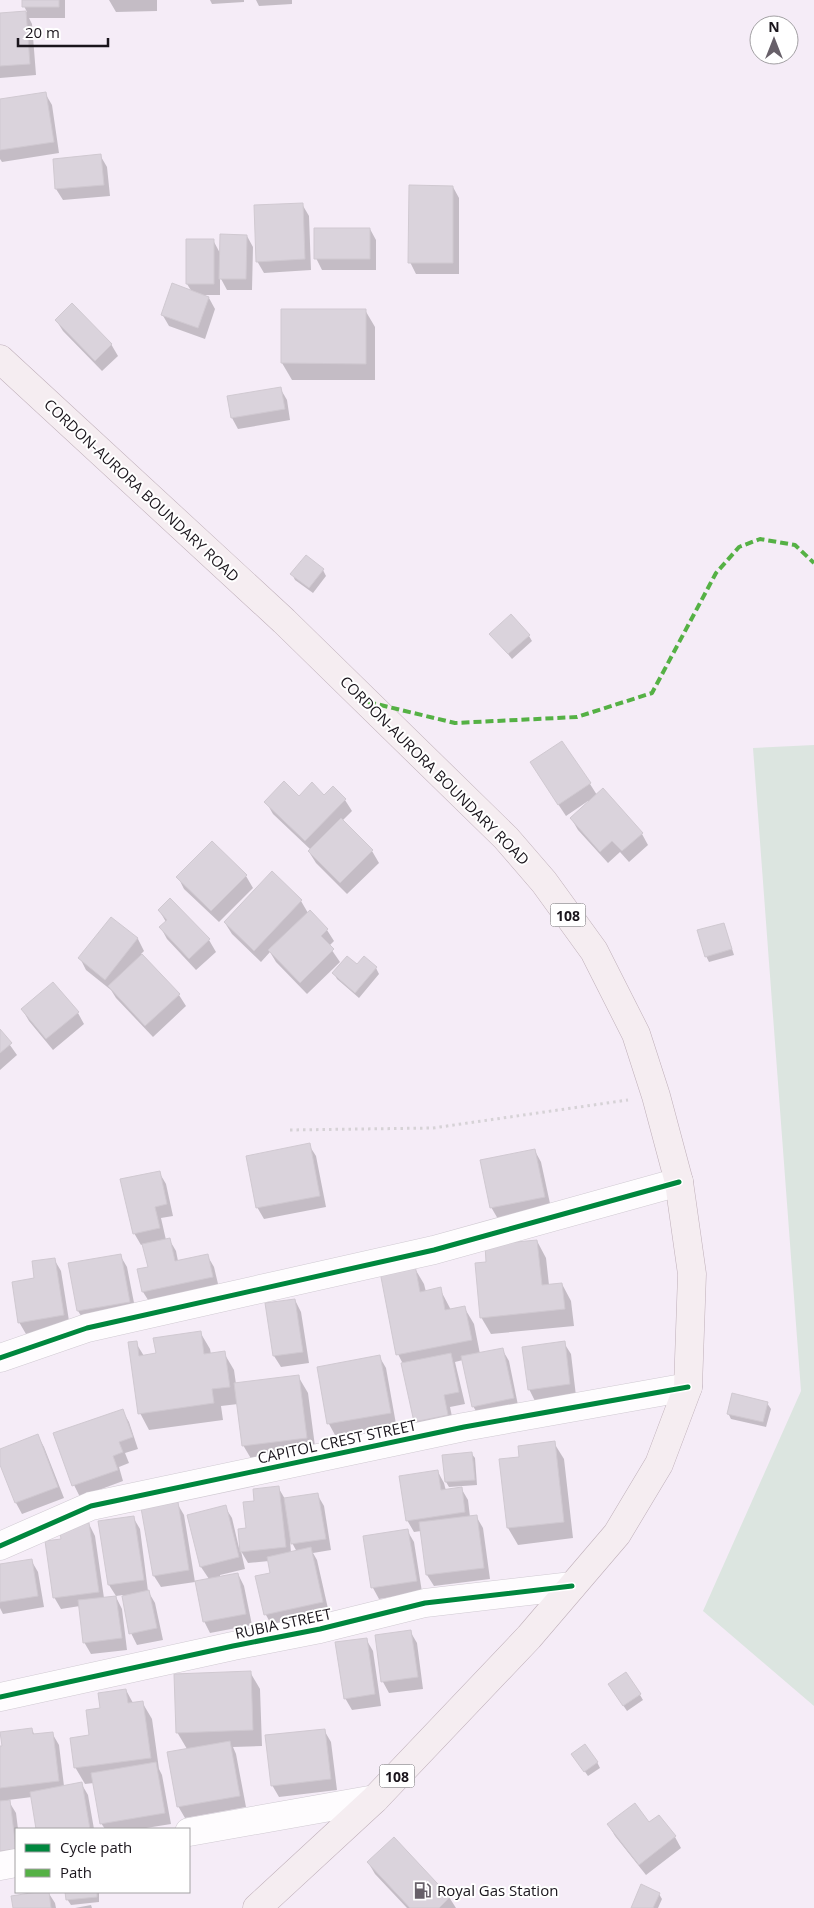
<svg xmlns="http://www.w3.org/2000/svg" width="814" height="1908" font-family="'Open Sans',sans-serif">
	<rect width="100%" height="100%" fill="#f5ecf7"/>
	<path fill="#dce5e0" d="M814,745V1706L703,1611L801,1391L753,748Z"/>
	<path fill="#0003" fill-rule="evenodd" d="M24,0H65V18H29L32,24L36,75L0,78V14L27,12L24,6Z
		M109,0H157V11L116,12Z
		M210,0H244V2L212,4Z
		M256,0H292V4L259,6Z
		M45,93L52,105L59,153L2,162L0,159V100Z
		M100,155L107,167L110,196L63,200L56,189Z
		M453,187L459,198V274H416L410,262Z
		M302,204L309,216L311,270L264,273L257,261Z
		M370,229L376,240V270H322L316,258Z
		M247,236L253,247L252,290H227L220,277V295H203L209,298L215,309L205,339L169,326L162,314L192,292L187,284L213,240L221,255Z
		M365,310L375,327V380H292L282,363Z
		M56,320L111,344L118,356L102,371L63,331Z
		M280,388L287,400L290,420L238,429L232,418Z
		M306,557L323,570L326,576L313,593L295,580L292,574Z
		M491,634L529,636L532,641L512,659Z
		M538,774L590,784L597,795L642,834L648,845L629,862L620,852L608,863L578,830L571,818L589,802L588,801L566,816Z
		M299,798L345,800L352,811L342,821L372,851L379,863L347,894L316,863L309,852L311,850L273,814L266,802Z
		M212,843L246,876L253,888L219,922L184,889L178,877Z
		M272,873L301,901L308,913L310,912L327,930L334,941L329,946L340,962L307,994L276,962L270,952L261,962L232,934L225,923Z
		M159,910L209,940L216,952L196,970L167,939L161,928L166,922Z
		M112,919L138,939L144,951L141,954L179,995L186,1006L153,1037L116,998L111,990L86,970L80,958Z
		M724,924L734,955L709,962L706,956Z
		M364,958L376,968L379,974L359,998L337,979L334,973L358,966Z
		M22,1009L78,1013L84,1024L53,1050L29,1021Z
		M0,1031L17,1055L0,1070Z
		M309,1145L316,1156L326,1207L264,1219L257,1207Z
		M535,1151L541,1162L551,1208L498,1219L491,1207Z
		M159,1172L166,1184L173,1216L161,1218L166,1240L169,1239L176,1251L178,1261L207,1255L214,1267L219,1288L150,1303L143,1292L149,1268L144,1244L141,1245L134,1233Z
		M537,1241L546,1258L549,1285L562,1284L571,1301L574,1326L491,1334L481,1317L487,1263Z
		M120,1255L127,1267L136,1313L85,1322L78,1311Z
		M54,1259L61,1271L70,1327L26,1334L19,1322L36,1279Z
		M414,1267L424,1284L426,1292L440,1289L451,1310L464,1307L474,1324L480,1354L502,1349L509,1361L519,1410L480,1418L473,1406L463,1360L455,1362L465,1404L450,1407L454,1426L422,1433L415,1421L403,1364L398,1354Z
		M295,1300L301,1312L309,1363L281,1367L274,1356Z
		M200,1332L210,1349L211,1354L224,1353L234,1370L236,1384L298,1376L308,1393L316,1454L253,1462L243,1445L238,1404L221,1406L223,1420L149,1430L140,1413L136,1343L144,1356L157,1354Z
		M564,1343L571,1354L576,1396L535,1401L529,1389Z
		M379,1356L386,1368L396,1424L335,1435L329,1424L318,1368Z
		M767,1403L771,1409L766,1427L731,1419L728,1413Z
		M122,1410L129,1422L138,1449L125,1453L129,1463L119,1467L123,1481L80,1497L74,1485Z
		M38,1436L44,1447L64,1498L22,1514L16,1503L0,1462V1450Z
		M554,1443L564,1459L573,1538L518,1545L508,1528L521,1458Z
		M471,1453L475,1458L477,1485L449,1487L446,1482Z
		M438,1472L444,1483L446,1491L461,1488L468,1500L470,1517L476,1516L483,1528L490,1579L434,1586L427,1575L421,1531L414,1532L407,1520Z
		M278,1487L285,1499L317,1494L324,1506L331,1550L313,1553L317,1560L329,1613L272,1626L266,1615L272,1574L269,1561L248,1563L241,1551L245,1569L220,1575V1577L238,1574L244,1586L252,1625L210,1633L204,1621L209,1579L201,1567L188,1516L225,1507L232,1518L239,1548L241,1547L256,1502ZM290,1539L297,1552L291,1553Z
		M177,1503L184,1515L195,1582L161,1587L154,1576Z
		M133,1517L140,1529L148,1591L155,1603L163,1640L137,1645L131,1633L123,1595L116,1596L109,1585Z
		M89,1524L95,1536L104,1598L116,1597L122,1609L127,1650L91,1654L84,1642L80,1606L61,1609L54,1597L63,1540Z
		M407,1530L414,1542L422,1592L379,1599L373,1588Z
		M31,1560L38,1572L44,1607L3,1614L0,1608V1565Z
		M410,1631L417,1643L423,1689L389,1693L383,1682Z
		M366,1639L373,1651L381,1706L352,1710L345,1698Z
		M250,1672L260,1689L262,1746L233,1747L236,1754L246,1807L185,1818L178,1806L187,1749L177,1732Z
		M612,1689L640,1695L643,1700L627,1711Z
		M126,1690L133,1703L142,1702L152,1719L159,1769L162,1775L171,1824L140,1829H105L101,1823L94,1783L85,1784L75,1767L91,1736L102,1709Z
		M31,1729L35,1735L52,1733L59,1745L64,1786L81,1783L88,1795L94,1829H37L32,1797L8,1800L16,1813L18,1829H16V1861L0,1863V1747Z
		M324,1730L331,1742L337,1790L279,1797L272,1785Z
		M576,1759L597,1762L600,1768L588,1776Z
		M649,1823L675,1837L681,1848L646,1875L615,1836L608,1824Z
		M368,1862L449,1897L456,1908H407L375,1874Z
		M48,1892L55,1903L56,1908H14L12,1897Z
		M67,1892H99V1902L71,1905L67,1899Z
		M659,1894L662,1899L658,1908H632Z
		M91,1905L92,1908H75Z"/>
	<path fill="#dad3dc" stroke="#d0c9d1" d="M22,0H59V7H22Z
		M26,11L30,64L0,66V13Z
		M46,92L54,142L0,150V99Z
		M101,154L104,185L55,189L53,159Z
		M409,185L453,186V263H408Z
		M303,203L305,259L256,262L254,205Z
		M314,228H370V259H314Z
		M220,234L247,235L246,279H219Z
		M186,239H214V284H186Z
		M172,283L209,297L198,328L161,315Z
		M72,303L112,344L95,361L55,320Z
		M281,309H366V364L281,363Z
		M281,387L285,409L231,418L227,396Z
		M306,555L324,569L309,588L290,574Z
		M511,614L530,635L508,654L489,634Z
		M562,741L591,783L558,805L530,762Z
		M284,781L299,796L312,782L324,795L333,786L346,799L305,841L264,802Z
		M603,788L643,833L622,851L612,841L600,852L570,818Z
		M341,818L373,850L340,883L308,851Z
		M212,841L247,875L211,911L176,877Z
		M272,871L302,900L254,951L224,922Z
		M170,898L210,939L189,959L159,927L167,920L158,910Z
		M310,910L328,929L321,936L334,949L300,983L268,950Z
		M111,917L138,938L105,980L78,958Z
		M724,923L732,949L705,957L697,930Z
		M142,954L180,994L145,1026L108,986Z
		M347,956L357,964L364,956L377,967L355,993L332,973Z
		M53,982L79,1012L46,1039L21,1009Z
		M0,1029L12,1043L0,1053Z
		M310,1143L320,1196L256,1208L246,1156Z
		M535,1149L545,1197L490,1208L480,1160Z
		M160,1171L167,1204L155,1207L160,1228L133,1234L120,1179Z
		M170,1238L175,1261L208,1254L213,1277L142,1292L137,1269L148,1267L142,1244Z
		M537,1240L542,1285L562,1283L565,1309L480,1318L475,1263L486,1262L485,1245Z
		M121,1254L130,1302L77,1311L68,1263Z
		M55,1258L64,1315L18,1323L12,1282L34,1278L32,1261Z
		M415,1265L420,1292L441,1287L445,1310L465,1306L472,1340L396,1355L380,1272Z
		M295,1299L303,1352L273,1356L265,1303Z
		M201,1331L204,1354L225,1351L230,1387L212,1389L214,1403L138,1414L128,1342L137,1341L139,1356L156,1353L153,1338Z
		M565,1341L570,1384L528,1390L522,1347Z
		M503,1348L514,1398L472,1407L461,1356Z
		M451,1353L459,1392L444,1395L448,1415L414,1422L401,1363Z
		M380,1355L391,1413L327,1424L317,1367Z
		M299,1375L307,1438L242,1446L234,1383Z
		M732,1393L768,1402L763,1422L727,1414Z
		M123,1409L133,1437L119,1442L123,1452L113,1456L118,1470L72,1486L53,1433Z
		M38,1434L58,1487L15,1503L0,1465V1449Z
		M555,1441L564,1522L507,1528L499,1459L519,1457L518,1446Z
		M472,1452L475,1480L445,1482L442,1455Z
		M438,1470L441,1490L462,1487L465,1512L406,1521L399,1476Z
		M279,1486L286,1547L240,1552L238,1529L246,1528L243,1502L254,1501L253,1489Z
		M318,1493L326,1539L291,1544L284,1498Z
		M178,1502L189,1570L153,1576L141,1508Z
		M226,1505L239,1557L200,1567L187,1515Z
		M477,1515L484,1568L426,1575L419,1522Z
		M134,1516L144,1580L108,1585L98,1521Z
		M89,1523L99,1592L53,1598L45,1541L61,1539L59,1527Z
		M408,1529L417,1581L371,1588L363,1536Z
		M311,1547L323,1602L264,1615L255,1576L270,1573L267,1557Z
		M32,1559L38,1596L0,1602V1564Z
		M238,1573L246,1614L203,1622L195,1581Z
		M149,1590L157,1628L129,1634L122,1596Z
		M116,1596L122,1638L83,1643L78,1600Z
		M411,1630L418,1677L381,1682L375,1635Z
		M367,1638L375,1694L344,1699L335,1642Z
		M251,1671L253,1730L176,1733L174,1674Z
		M626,1672L641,1694L623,1706L608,1684Z
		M126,1689L128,1703L143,1701L151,1758L74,1768L70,1738L89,1735L86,1710L100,1708L98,1693Z
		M32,1728L33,1734L53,1732L59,1781L0,1788V1746H2L0,1732Z
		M325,1729L331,1779L271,1786L265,1735Z
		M230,1741L240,1796L177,1807L167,1752Z
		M585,1744L598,1762L584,1772L571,1754Z
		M156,1762L165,1813L100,1824L91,1773Z
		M82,1782L90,1829H36L30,1792Z
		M10,1800L16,1849L0,1851V1801Z
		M635,1803L649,1822L659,1815L676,1836L639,1865L607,1824Z
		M394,1837L450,1897L439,1908H410L367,1862Z
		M641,1884L660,1893L653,1908H631Z
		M37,1892H49L51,1908H13L11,1896Z
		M65,1892H97V1897L66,1900Z"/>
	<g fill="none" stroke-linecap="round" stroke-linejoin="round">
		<defs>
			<path id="minor" d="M0,1358L87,1328L434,1250L679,1182
				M0,1546L91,1506L464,1427L688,1387
				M0,1697L233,1646L320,1629L425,1603L572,1586
				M189,1832L375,1799
				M0,1866L16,1863"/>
			<path id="primary" d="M0,359L284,621L506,838L544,882L594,951L636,1034L656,1096L679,1182L692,1274L688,1387L659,1464L617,1534L529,1637L375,1799L257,1908"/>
		</defs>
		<use href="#minor" stroke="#d0cad2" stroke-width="29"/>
		<use href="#primary" stroke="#bfafb9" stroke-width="29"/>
		<path stroke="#d6d2d6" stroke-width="3" stroke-dasharray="2.5 4" stroke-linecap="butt" d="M290,1130L433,1128L628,1100"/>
		<use href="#minor" stroke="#fefcfe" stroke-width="28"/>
		<use href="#primary" stroke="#f5edf1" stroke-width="28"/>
		<path stroke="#55b145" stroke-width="4" stroke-dasharray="8 4" stroke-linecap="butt" d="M368,702L455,723L577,717L652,693L716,573L739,547L760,539L795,545L814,563"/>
		<defs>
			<path id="cycleway" d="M0,1358L87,1328L434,1250L679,1182
				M0,1546L91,1506L464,1427L688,1387
				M0,1697L233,1646L320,1629L425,1603L572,1586"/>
		</defs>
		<use href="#cycleway" stroke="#fff" stroke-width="8"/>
		<use href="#cycleway" stroke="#00873e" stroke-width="5"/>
	</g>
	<defs>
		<symbol id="fuel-bare" viewBox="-9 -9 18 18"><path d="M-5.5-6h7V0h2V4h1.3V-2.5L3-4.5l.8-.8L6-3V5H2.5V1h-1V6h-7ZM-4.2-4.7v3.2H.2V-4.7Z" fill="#676069" stroke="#fff" stroke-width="2.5" paint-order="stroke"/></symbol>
	</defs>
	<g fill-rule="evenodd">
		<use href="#fuel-bare" x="410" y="1878" width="25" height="25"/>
	</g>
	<g text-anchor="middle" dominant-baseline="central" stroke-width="4" stroke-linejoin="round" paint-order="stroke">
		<g fill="#fff" stroke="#5f5b60" stroke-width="1">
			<rect x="550.5" y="903.5" width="35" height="23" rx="4"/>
			<rect x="379.5" y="1764.5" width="35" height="23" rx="4"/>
		</g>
		<g font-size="14" font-weight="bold" fill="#1a151c">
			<text x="568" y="915">108</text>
			<text x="397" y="1776">108</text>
		</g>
		<g font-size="15" fill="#1a151c" stroke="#fff">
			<text transform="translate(142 490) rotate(43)">CORDON-AURORA BOUNDARY ROAD</text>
			<text transform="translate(435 770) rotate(45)">CORDON-AURORA BOUNDARY ROAD</text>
			<text transform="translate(337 1441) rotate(-12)">CAPITOL CREST STREET</text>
			<text transform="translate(283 1623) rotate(-12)">RUBIA STREET</text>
		</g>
		<g font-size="15" fill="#1a151c" stroke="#fff" text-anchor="start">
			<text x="437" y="1890">Royal Gas Station</text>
		</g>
	</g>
	<rect x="15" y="1828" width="175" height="65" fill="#ffffff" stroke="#a3a1a4"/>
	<rect x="25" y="1844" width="25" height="8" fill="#00873e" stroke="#a3a1a4"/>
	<text x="60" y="1853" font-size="15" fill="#1a151c">Cycle path</text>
	<rect x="25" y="1869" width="25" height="8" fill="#55b145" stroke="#a3a1a4"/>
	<text x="60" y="1878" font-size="15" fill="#1a151c">Path</text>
	<g transform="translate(774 40)"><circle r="24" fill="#ffffff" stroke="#a3a1a4"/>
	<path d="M0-4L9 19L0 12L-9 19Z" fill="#676069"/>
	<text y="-8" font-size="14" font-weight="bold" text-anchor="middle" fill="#1a151c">N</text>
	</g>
	<path d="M18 38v8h90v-8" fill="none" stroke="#1a151c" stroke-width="2.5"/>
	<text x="25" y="38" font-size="15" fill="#1a151c" stroke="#ffffff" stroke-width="4" paint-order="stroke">20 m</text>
</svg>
